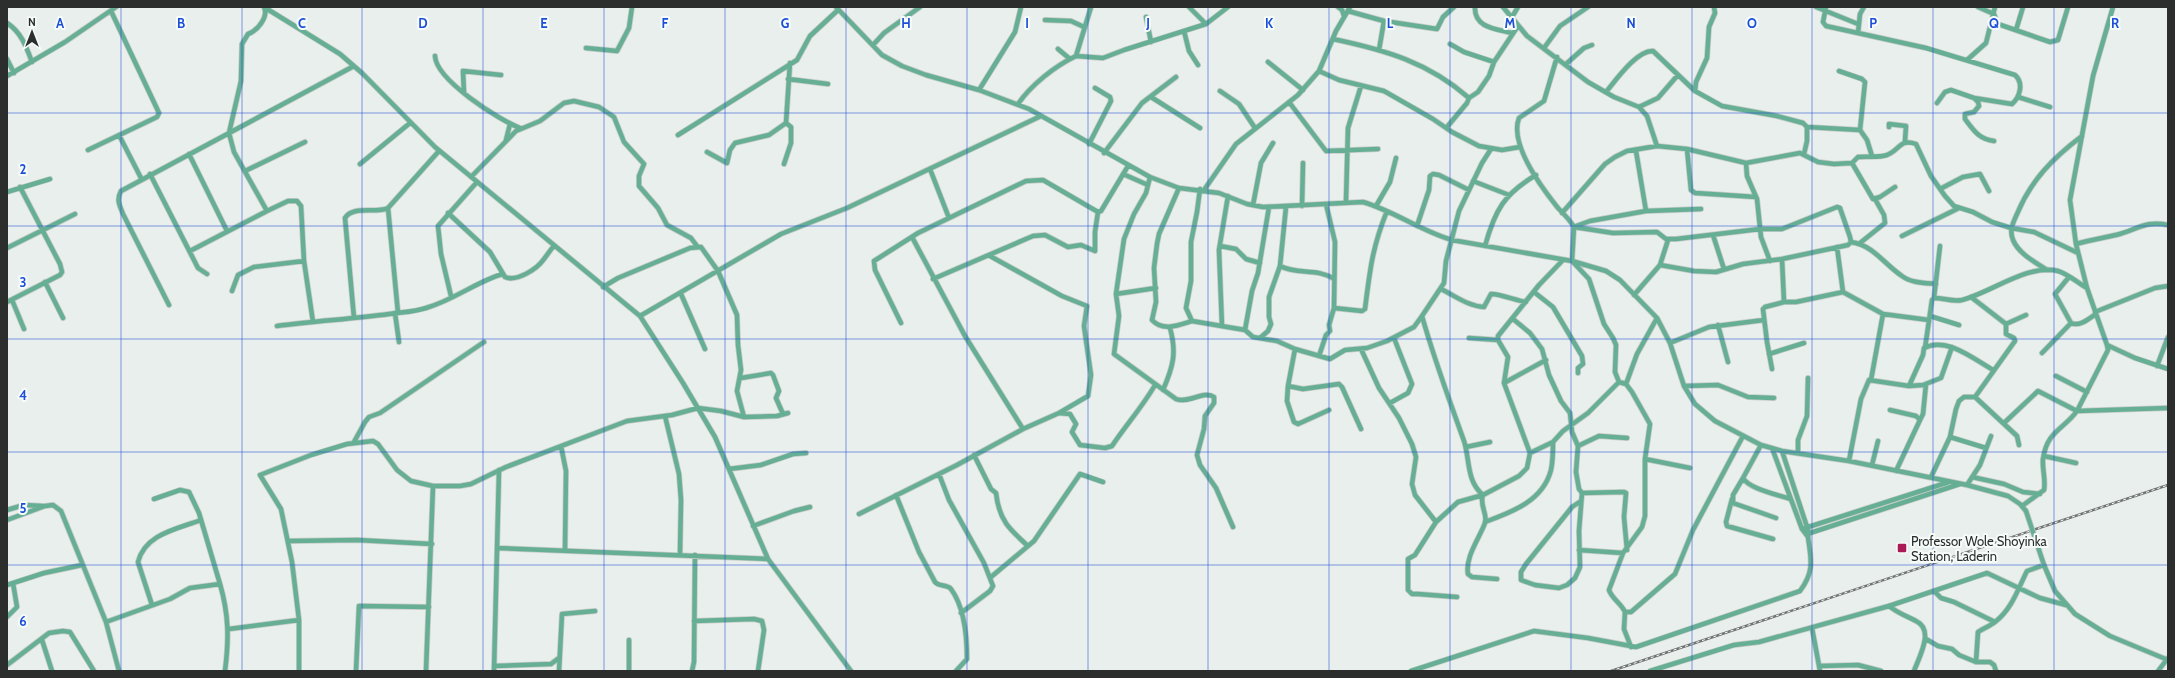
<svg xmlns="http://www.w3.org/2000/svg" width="2175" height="678" font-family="Cabin,sans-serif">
	<rect width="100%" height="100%" fill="#e9efec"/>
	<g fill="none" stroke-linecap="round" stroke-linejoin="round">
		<defs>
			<path id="minor" d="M264,7L340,54L362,73L435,147L640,316L683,383L715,437L768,559L851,671
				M264,7C269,17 257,31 248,34L242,44L241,81L229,133L234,152L267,211
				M836,7L882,55L902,66L926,75L979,90L1029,109L1150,177L1179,188L1219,193L1247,204L1263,207L1363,202C1394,211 1421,231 1452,240L1572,261L1606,271L1620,280L1657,318L1670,343L1684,386L1695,404L1715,421L1761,445L1782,451L1849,461L1967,485L2008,496L2020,504L2026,511
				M1189,7L1206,24
				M1338,7L1342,10L1344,16
				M1475,7C1474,28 1496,29 1512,33
				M1503,7L1527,36L1588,82L1614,97L1639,107L1647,116L1657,146
				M1816,7L1858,24
				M1826,7L1823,22L1826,26L1926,48L2015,75C2024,83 2020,97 2012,104L1974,98L1951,90L1945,92L1937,103
				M1978,7L1994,14L1998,24L2050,42L2058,40L2068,7
				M2113,7L2093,76L2070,200L2076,244C2089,240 2103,238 2116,235C2137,230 2145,220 2168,225
				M1348,11L1384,21L1437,29L1443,17L1454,7
				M1146,17L1151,42
				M1512,17L1518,7
				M1045,20L1071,21L1084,27
				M7,23C21,32 26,46 32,62
				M2016,30L2023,7
				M1184,31L1189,51L1198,65
				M1858,33L1860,14L1864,7
				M1333,39C1385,50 1428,62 1469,98
				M1450,44L1464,52L1494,62
				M873,45L884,33L920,7
				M586,48L617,51L629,28L632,7
				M1544,48L1560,26L1588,7
				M1058,49L1070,59
				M1379,50L1384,21
				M435,56C436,80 499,120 520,128
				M1076,56L1091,7
				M1557,57L1544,101L1519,118C1509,144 1542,188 1558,208C1564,214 1570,220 1574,227L1572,261L1589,279L1604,324L1613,338L1616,345L1615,372L1619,382L1626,384L1632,392L1650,424L1645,459V516L1642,527L1623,553L1609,590C1612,599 1621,603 1625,612H1631L1675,574L1693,530L1743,436
				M7,59L14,73
				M1967,60L1986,43L1995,7
				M1268,62L1303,90
				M1566,64L1584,48L1592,45
				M1319,71L1339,80L1384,91L1433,119L1452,132L1479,146L1502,150L1520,147
				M1839,71L1862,79L1865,82L1860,130
				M7,76L65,42L116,7
				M788,79L828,84
				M979,90L1015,32L1021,7
				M1220,91L1239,104L1255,128
				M1695,91L1696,82L1707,58L1709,27L1715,13L1714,7
				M1606,92C1616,80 1637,50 1653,51L1695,91L1722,106L1777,116L1803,123L1807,127V141L1804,154
				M464,93L463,71L501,75
				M1151,97L1200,128
				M2018,97L2050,107
				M1974,98L1978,102L1979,106L1974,112L1965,114V119C1974,131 1979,139 1994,141
				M1289,102L1326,151L1378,149
				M1018,104C1031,85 1055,66 1076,56L1103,58L1124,50L1206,24L1228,7
				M1639,107L1658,98L1677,76
				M1447,127L1467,103L1469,98L1478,92L1489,76L1494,62L1518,26
				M1807,127L1860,130L1867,140L1872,156
				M1889,127V124L1906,126L1905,141
				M119,135L141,178
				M678,135L797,60L810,36L838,10
				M506,140L510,124
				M1089,144L1111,101L1110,97L1095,88
				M1687,149L1691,190L1695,193L1756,197
				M88,150L157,117L159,113L111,11
				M707,152L727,163L730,150L735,143L769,135L786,123L790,63
				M1104,153L1142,103L1176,77
				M189,154L227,231
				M1746,163L1747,176L1757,199L1761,237L1770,261
				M1852,163L1873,199L1880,197L1895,187
				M360,164L410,123
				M784,164L791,143V127L786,123
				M930,169L949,218
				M245,171L305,142
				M150,174L198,268L207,274
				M1123,174L1148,185
				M471,177L516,131L540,121L564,103L574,101L599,107L614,117L624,142L644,164L639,176V186L658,208L667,225L691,238L697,246
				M1150,177L1146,193L1134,214L1124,239L1116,294L1119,316L1114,354L1176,399C1188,404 1204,390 1214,397V403L1205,416L1204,429L1197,455L1200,465L1216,488L1233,527
				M1473,181L1509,195
				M1179,188L1159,234L1157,244L1154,268L1156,302L1152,320C1163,332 1179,325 1192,321
				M1200,189L1197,212L1191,242V281L1186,308L1192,321L1245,330L1253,337L1277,341L1295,349L1330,359L1345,350L1367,348L1387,341L1414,327L1422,316L1444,283L1446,261L1459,211L1482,163L1491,149
				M1940,189L1963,177L1980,174L1989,191
				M1204,190L1236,144L1298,95L1319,71L1336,31L1350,7
				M7,192L50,179
				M1346,201L1348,128L1361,86
				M1253,205L1261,163L1273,143
				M1302,206L1303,163
				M1376,206L1390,182L1396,158
				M388,208L398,313
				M1646,211L1701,209
				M1098,212L1101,211L1128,166
				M448,213L490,252L505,277C517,282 537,269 544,259C548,254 550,250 554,246
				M1562,213L1605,164L1615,157L1627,151L1657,146L1687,149L1746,163L1800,153L1818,162L1834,164L1852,163L1858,157C1867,156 1878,158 1887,155C1900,150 1900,138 1916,144L1931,176L1945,196L1954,206L1973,212L1992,222L2011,228L2034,232L2078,253
				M1417,226L1429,190L1430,176L1433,174L1439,175L1469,190
				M1576,226L1590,221L1646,211L1636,151
				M1574,227L1613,233L1657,232L1666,239H1676L1760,229H1782L1837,207L1840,208L1850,237L1851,242L1848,245L1782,259L1743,264L1716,272L1694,271L1660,265
				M1713,235L1724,269
				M1902,236L1959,208
				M912,237L965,336L1023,429
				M1851,242C1873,245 1884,264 1902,276C1911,283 1925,283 1936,284
				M1860,243L1885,223L1884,215L1875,199
				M2076,244L2087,288L2107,345L2135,358L2168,369
				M1220,246L1236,249L1246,259L1260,263
				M1485,246C1495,210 1504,194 1536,175
				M1837,247L1843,292L1883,314L1929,320
				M7,248L75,214
				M190,251L267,211L288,201H297L301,206L304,261L313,322
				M1280,266C1297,275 1318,268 1334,279
				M2047,270C2035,262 2019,254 2013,240C2009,230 2013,223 2017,214C2031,180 2053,158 2082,136
				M2069,277L2055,294L2071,323C2080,327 2088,319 2096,314
				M933,279L1033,236L1045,235L1068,247L1081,245L1095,251V232L1098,212
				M45,282L63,318
				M603,287L618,278L690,248L701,247L718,271L737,315L738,345L741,370L737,391L744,417
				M1441,289C1455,296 1468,306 1484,307L1491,294C1497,293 1518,301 1526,302
				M232,291L238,275L254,267L304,261
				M1534,292L1553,307L1582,356L1583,364L1578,368V373
				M681,294L705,349
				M1116,294L1156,288
				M1634,295L1660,265L1668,240
				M451,296L441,254L438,226L477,182
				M1971,297L2006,324V334L2014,338L2015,341L1975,397
				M1934,298L1940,246
				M12,300L24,329
				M7,302L60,275L62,272L60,264L20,187
				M1784,302H1796L1843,292
				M169,305L123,214C120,206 116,200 121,191L354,66
				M1334,308L1362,311L1365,309C1370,270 1372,248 1387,211
				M2095,312L2155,288L2168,286
				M395,313L399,342
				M640,316L781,234L847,208L1041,116
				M1422,316C1434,359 1449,399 1464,441C1470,459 1466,481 1483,495
				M1930,316L1959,325
				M354,318L345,218C353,205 376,214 388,208L439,151
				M1513,319L1530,333L1542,349L1549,375L1561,401L1570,413L1572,432L1578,446L1576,472L1579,489L1582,493L1579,531L1580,567L1575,578L1567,585L1559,588L1535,585L1521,580V572L1526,564L1572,507L1581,501
				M901,323L875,270L874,261L918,233L1026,181L1043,180L1098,212
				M2006,324L2026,315
				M1718,325L1728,362
				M277,326C314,321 352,319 389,314C402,312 414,312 426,308C454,300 474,283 502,274
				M1222,326L1219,250L1228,196
				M1245,330L1252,291L1258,273L1269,207
				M1260,338L1268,331L1271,324L1269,317V297L1280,266L1286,207
				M1469,338L1498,340
				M1670,343L1709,327L1764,320
				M1925,348L1932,300L1934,298C1944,298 1952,302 1962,300C1990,293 2029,263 2058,271C2068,274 2078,283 2087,288
				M1295,349L1288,386L1287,401L1294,422L1298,424L1329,410
				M1361,349L1379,388L1399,418L1412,444L1416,457L1412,484L1415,495L1436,522L1458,502L1483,495L1519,476L1527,468L1530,453L1504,383L1508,357L1498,340V336L1539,285L1563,260
				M2042,353L2071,323
				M1769,354L1804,343
				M1319,356L1326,335L1330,331L1329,325L1334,308L1335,242L1326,204
				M2157,366L2168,337
				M1772,369L1767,342L1763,309L1765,307L1784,302L1782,259
				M2056,376L2087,392
				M741,378L771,373L773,375L779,391L776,398L783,414
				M1871,380L1883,314
				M1504,383L1546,360
				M1626,384L1637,354L1657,318
				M1288,386L1303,389L1339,384L1342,387L1361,429
				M1684,386L1718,385L1748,397L1774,398
				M1909,386L1923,385L1941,378L1952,347
				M1163,390C1173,367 1177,353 1170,328
				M1390,403L1408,393L1412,384L1394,338
				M1890,410L1916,416L1920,420L1896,471
				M1059,413L1070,414L1076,424L1072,432L1080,445L1105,448L1112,446C1126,425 1143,406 1155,385
				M665,416L679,474L681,500L680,554
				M1920,420L1923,414L1926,384
				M2004,423L2038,391L2077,411L2168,408
				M1950,437L1956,409L1959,401L1964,397H1975L2017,436L2019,445
				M354,442L365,422L369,417L380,413L484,342
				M1761,445L1743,478C1749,489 1779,495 1790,499
				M561,446L566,471L565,550
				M1578,446L1599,436L1627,438
				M1466,447L1490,442
				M1772,448L1802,529L1808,537
				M1798,452V440L1807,416L1808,378
				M1530,453L1553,442L1563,431L1588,413L1619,382
				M974,455L991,489L996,493C999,520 1009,529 1028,546
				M2044,456L2076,463
				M1645,459L1690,468
				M1849,461L1861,399L1869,380L1909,386L1923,355L1924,348C1946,336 1974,359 1993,370
				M1872,465L1878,441
				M729,469L761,465L793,454L806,453
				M939,474L949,500L984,563L993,586L990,591L961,613
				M1931,477L1950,437L1986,448
				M1972,477L2004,484L2023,492L2040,494
				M1743,478L1733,495V503L1776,518
				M1967,485L1980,465L1991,436
				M1582,493L1624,492L1626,493L1624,517L1627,550
				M896,495L919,552L935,582C939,587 947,584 951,589C965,608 967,637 967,659L956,671
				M1483,495C1479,505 1488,514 1485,523C1479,539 1465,557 1468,574L1472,577L1497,579
				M154,499L180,490L189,492L199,513L220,584
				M1732,499L1726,522L1727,526L1773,539
				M2022,506L2044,490C2046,480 2042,469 2043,459C2047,431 2063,430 2077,411L2108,350L2107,345
				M7,510L24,505L43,506
				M859,514L957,465L1023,429L1059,413L1088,396L1091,375L1084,326L1087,306L1062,296L990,256
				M7,520L45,506L53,505L61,511L106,622L119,671
				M1436,522L1415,555L1408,559V590L1412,594H1418L1457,597
				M1485,522C1512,512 1543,501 1551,470C1553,461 1553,451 1553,442
				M753,526L794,511L810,507
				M1802,529L1949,482
				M1807,534L1960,484
				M288,541L357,540L432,544
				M497,548L768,559
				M1579,550L1623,553
				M991,577L1034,541L1080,474L1103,482
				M7,585L44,573L82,565
				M1934,591L1941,598L1954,602L1995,622
				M152,605L138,562C145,534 177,529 201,520
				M1889,606C1899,614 1905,615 1916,621C1935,630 1919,657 1914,671
				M1625,612L1624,629L1631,647
				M7,617L17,607L13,583
				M299,620L292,562L281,509L260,475L311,455L347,444L373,441L378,444L397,470L411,481L433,486H460L471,484L506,467L627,421L672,415L698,408L721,411L744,417L777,416L788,413
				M694,621L754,619L762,621L764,630L758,671
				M106,622L170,599L190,588L220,584C229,615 229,639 225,671
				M1812,628L1820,671
				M229,629L299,620V671
				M1926,639L1938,646L1952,649L1959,655L1976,662H1990L1994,665L1996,671
				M42,640L52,671
				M1976,662L1978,632C1984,628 1990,626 1995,622C2012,609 2018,589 2027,571L2044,565L2055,591L2075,614L2110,636L2168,660
				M7,665L49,633L63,631L70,632L94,671
				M494,666L551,664L559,658
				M1819,666L1858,665L1881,671
				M356,671L359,606L429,607
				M426,671L433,486
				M494,671L499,470
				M559,671L562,614L595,611
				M629,671V640
				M692,671L694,662L695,555
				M1411,671L1534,631L1588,638L1636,647L1800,591C1815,571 1811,559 1808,537L1809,533L1782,451
				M1650,671L1734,645L1759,642L1889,606L1987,573L2040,598L2066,605
				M2158,671L2168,658"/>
		</defs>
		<use href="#minor" stroke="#c7ccca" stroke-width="6"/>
		<use href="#minor" stroke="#66af95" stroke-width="4.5"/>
		<defs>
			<path id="rail" d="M1611,671L2168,485"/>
		</defs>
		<use href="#rail" stroke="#717473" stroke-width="2.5"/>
		<use href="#rail" stroke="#f6fcfa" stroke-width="1" stroke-dasharray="3" stroke-linecap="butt"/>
		<defs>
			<path id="minor-bridge" d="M2026,511L2044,565"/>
		</defs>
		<use href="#minor-bridge" stroke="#c7ccca" stroke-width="6" stroke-linecap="butt"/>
		<use href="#minor-bridge" stroke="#66af95" stroke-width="4.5"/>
	</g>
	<path fill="none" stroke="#1d4ed8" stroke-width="1" stroke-opacity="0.55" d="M121,7V671M242,7V671M362,7V671M483,7V671M604,7V671M725,7V671M846,7V671M967,7V671M1088,7V671M1208,7V671M1329,7V671M1450,7V671M1571,7V671M1692,7V671M1812,7V671M1933,7V671M2054,7V671M7,113H2168M7,226H2168M7,339H2168M7,452H2168M7,565H2168"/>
	<rect fill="#aa1a55" stroke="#f6fcfa" stroke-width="1.5" x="1897" y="543" width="10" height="10" rx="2"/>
	<g text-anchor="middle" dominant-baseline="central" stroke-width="4" stroke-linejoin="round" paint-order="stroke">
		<g font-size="13" fill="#2c2e2d" stroke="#f6fcfa" text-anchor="start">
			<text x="1911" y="541">Professor Wole Shoyinka<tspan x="1911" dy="15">Station, Laderin</tspan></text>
		</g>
	</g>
	<g font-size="13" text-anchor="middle" font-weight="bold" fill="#1d4ed8" stroke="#f6fcfa" stroke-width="4" stroke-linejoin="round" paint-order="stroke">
		<text x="60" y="28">A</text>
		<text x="181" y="28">B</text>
		<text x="302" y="28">C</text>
		<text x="423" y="28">D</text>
		<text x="544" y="28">E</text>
		<text x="665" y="28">F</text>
		<text x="785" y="28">G</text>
		<text x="906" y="28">H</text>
		<text x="1027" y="28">I</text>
		<text x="1148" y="28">J</text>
		<text x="1269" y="28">K</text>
		<text x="1390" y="28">L</text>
		<text x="1510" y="28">M</text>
		<text x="1631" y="28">N</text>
		<text x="1752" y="28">O</text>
		<text x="1873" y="28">P</text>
		<text x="1994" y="28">Q</text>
		<text x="2115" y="28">R</text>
		<text x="23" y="174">2</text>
		<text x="23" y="287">3</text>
		<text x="23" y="400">4</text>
		<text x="23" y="513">5</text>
		<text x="23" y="626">6</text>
	</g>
	<rect width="2175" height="678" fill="none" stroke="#2c2e2d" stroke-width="16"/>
	<g transform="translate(32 32)" stroke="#f6fcfa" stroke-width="3" paint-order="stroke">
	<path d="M0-3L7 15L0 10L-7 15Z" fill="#2c2e2d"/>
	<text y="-6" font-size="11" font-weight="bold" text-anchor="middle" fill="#2c2e2d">N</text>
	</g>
</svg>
